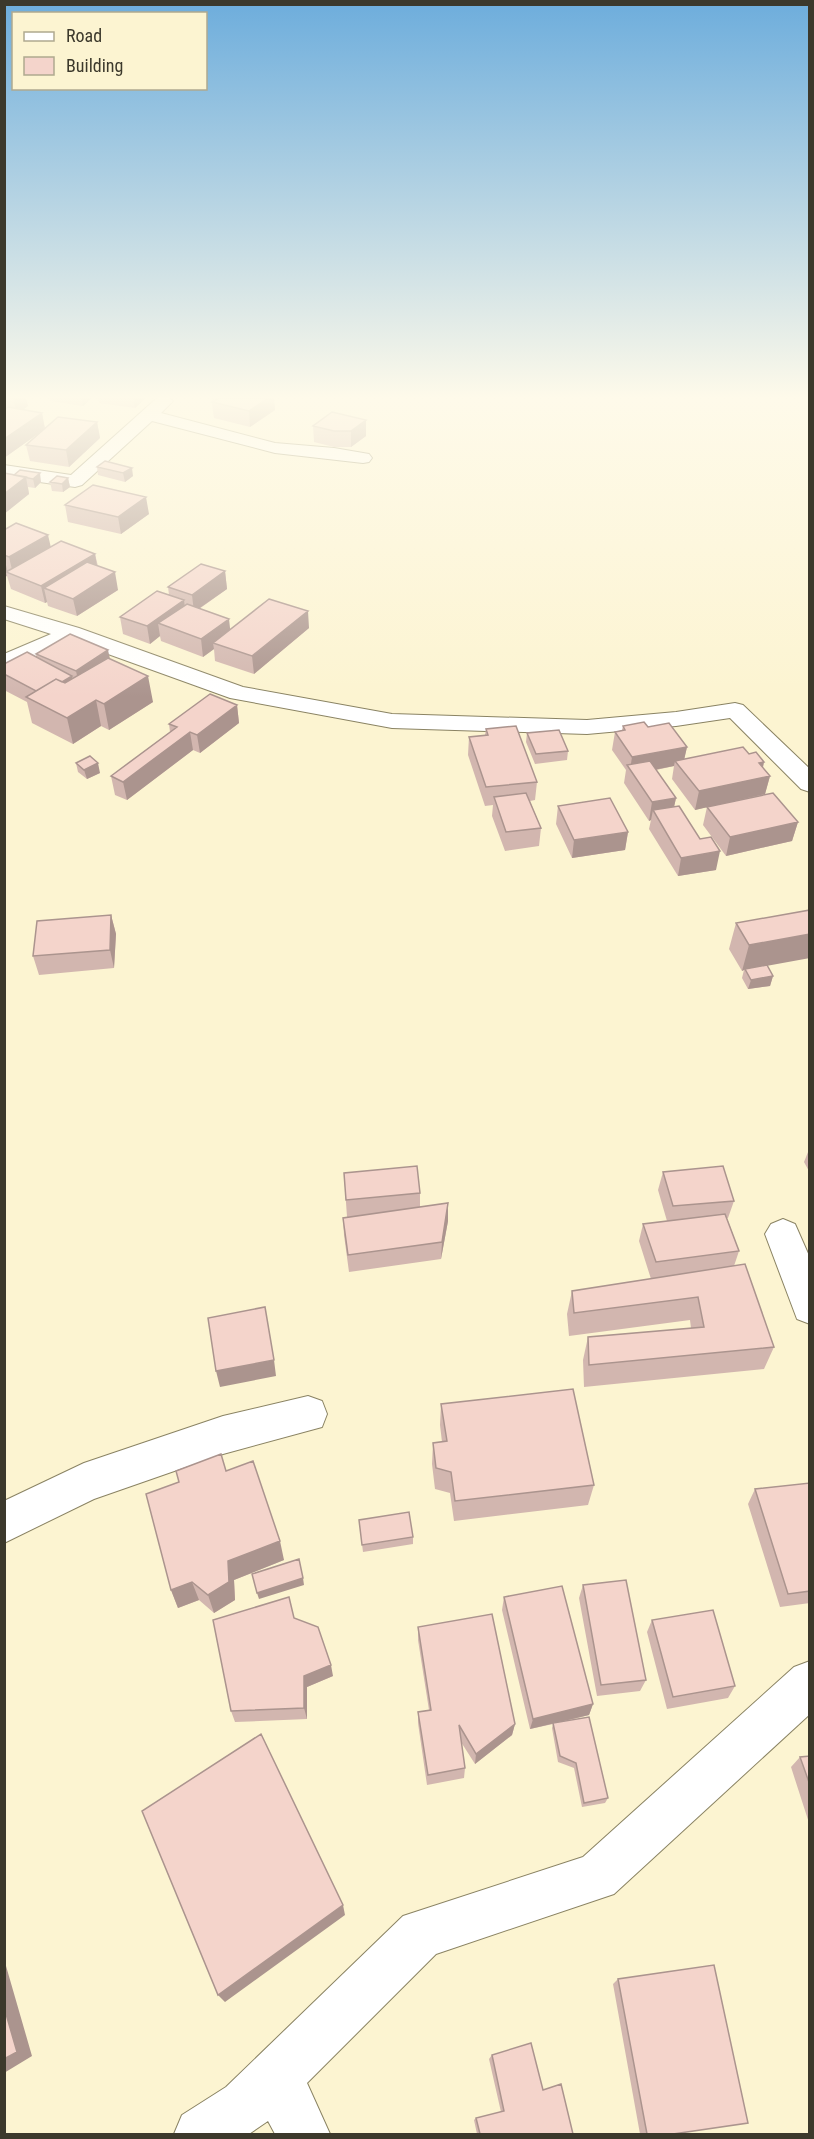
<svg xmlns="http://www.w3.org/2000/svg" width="814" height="2139" font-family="'Roboto Condensed',sans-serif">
	<rect width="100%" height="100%" fill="#fcf4d1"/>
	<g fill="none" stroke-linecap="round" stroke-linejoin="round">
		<defs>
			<path id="street" d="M157,398H170L173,401L161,413L275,443L334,448L369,454L372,458L369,462L363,463L275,453L152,421L82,485L75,487L4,477V465L71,475Z
				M4,606L79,628L243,687L392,714L587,720L676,712L735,703L743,705L810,769V792L801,789L730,718L676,726L587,734L392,728L230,698L72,641L4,669V654L51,634L4,619Z
				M783,1219L795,1224L810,1258V1324L797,1319L765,1234L771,1224Z
				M308,1396L322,1401L327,1414L322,1427L223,1454L94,1499L4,1543V1501L84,1463L223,1416Z
				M810,1661V1714L614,1894L436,1954L307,2083L330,2134H275L268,2121L249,2134H174L182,2115L226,2087L403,1916L583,1857L794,1667Z"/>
		</defs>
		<use href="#street" stroke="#8a8363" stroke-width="2"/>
		<use href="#street" fill="#fff" fill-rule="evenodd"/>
	</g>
	<path fill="#d2b6af" d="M4,398H26L28,406L23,410L42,413L45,429L97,422L100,438L69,467L30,461L26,445L39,433L4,458Z
		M50,398H92L83,406L51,401Z
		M98,398H146L135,408L99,403Z
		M211,398H274L275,410L250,427L214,418Z
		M332,412L366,436L351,447H334L314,442L313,426Z
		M97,467L133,476L125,482L98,475Z
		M4,470L5,474L14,475L20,470L41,482L35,488L28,487L29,494L4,514Z
		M68,478L70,487L63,492L52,491L50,482Z
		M65,505L149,514L121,534L68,522Z
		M4,530L51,547L95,554L98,566L118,590L77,616L48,606L47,602L45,603L11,589L7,576L4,577Z
		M225,571L227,589L199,609L230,629L309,628L254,674L215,661L214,649L203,657L161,641L160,636L150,644L123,634L120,617L169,595L168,587Z
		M36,654L110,659L153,702L109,730L101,726L73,744L32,723L27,702L4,690V664L37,657Z
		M237,705L239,723L200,753L193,750L127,800L115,795L111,776L170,732L169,724Z
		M623,726L648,727L687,747L684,759L749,754L764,762L763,768L770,776L765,794L798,822L792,841L726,856L703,825L707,807L695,810L672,779L674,766L656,770L676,798L674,807L716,870L678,876L649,829L651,820L649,821L624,783L626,770L612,750L615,732L622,730Z
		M486,729L537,782L535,800L530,801L541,828L539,846L505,851L492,816L493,805L485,806L468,755L469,737L485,735Z
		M527,733L568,751L567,760L535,764L526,742Z
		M76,763L100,773L87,779L78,772Z
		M558,806L628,832L625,850L572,858L556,824Z
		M111,915L116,934L114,968L39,975L33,956Z
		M736,923L767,966L773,976L770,986L748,989L742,978L744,970L742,971L729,949Z
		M810,1147V1173L804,1162Z
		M663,1172L734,1201L728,1218H727L739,1251L734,1266L774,1347L764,1369L584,1387L583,1360L588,1337L691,1328L690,1320L569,1336L567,1314L572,1291L651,1279L639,1241L643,1224L667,1221L658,1190Z
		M344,1173L420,1193V1207L448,1203V1221L441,1259L349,1272L344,1235L343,1218L362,1216L347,1217Z
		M441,1404L594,1485L588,1505L454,1521L450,1493L435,1489L432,1464L433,1443L442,1442L440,1425Z
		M226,1471L284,1560L234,1580L235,1600L214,1613L199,1600L178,1608L171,1590Z
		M810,1483V1603L780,1607L748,1504L755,1489Z
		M359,1520L413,1537V1544L363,1552Z
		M583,1585L646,1680L640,1691L597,1696L579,1598Z
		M504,1597L593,1704L589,1715L566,1721L608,1798L605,1803L582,1807L574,1768L558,1762L552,1728L553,1724L530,1729L502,1610Z
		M294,1618L333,1676L307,1687V1719L235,1722L231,1711Z
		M652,1620L735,1686L728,1698L667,1709L647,1632Z
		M418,1627L515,1724L512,1735L475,1764L461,1742L465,1768L464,1778L427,1785L418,1723V1712L429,1710L418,1640Z
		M810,1756V1826L791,1767L800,1757Z
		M618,1979L673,2134H640L613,1984Z
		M492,2055L543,2090L573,2134H477L474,2120L476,2118L501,2112L489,2059Z"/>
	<path fill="#ab948e" d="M11,398H26L28,406L17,414L13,399Z
		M82,398H92L83,406Z
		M133,398H146L135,408Z
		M268,398H274L275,410L250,427L249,411Z
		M42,413L45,429L4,458V439Z
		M366,420V436L351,447V431Z
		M97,422L100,438L69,467L66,450Z
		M132,468L133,476L125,482L123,473Z
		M40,473L41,482L35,488L33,479Z
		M26,477L29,494L4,514V494Z
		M68,478L70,487L63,492L62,484Z
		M146,497L149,514L121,534L118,517Z
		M48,535L52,552L13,574L9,557Z
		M95,554L98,571L44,588L47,602L45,603L41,586Z
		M4,557L8,573L6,572L7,576L4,577Z
		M225,571L227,589L194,612L192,595Z
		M115,572L118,590L77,616L73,599Z
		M184,600L186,617L158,623L160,636L150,644L147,626Z
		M308,611L309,628L254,674L252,656Z
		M229,619L231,637L213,643L214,649L203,657L201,639Z
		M108,650L112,668L80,689L76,671Z
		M72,676L76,694H41Z
		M148,676L153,702L109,730L104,704Z
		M96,700L101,726L73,744L67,718Z
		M237,705L239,723L200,753L197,735Z
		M190,732L193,750L127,800L123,782Z
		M687,747L683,765L675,761L674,766L633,774L630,770L632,757Z
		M764,762L760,778L770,776L765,794L695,810L699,791L759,763Z
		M98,763L100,773L87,779L84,770Z
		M676,798L672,816L653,810L651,820L649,821L652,802Z
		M798,822L792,841L726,856L730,837Z
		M628,832L625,850L572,858L574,840Z
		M720,851L716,870L678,876L681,858Z
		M111,915L116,934L114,968L110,950Z
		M810,934V958L745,970V969L744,970L742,971L749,945Z
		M773,976L770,986L748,989L751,980Z
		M448,1203V1221L441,1259L442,1242Z
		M274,1360L276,1376L220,1387L216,1371Z
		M280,1541L284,1560L234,1580L235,1600L214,1613L208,1595L228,1561Z
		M303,1578L304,1585L259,1599L257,1593Z
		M192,1582L199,1600L178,1608L171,1590Z
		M331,1665L333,1676L307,1687V1719L304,1708V1676Z
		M593,1704L589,1715L530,1729L533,1719Z
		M515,1724L512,1735L475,1764L476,1754Z
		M343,1905L345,1915L225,2002L218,1995Z
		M4,1959L32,2056L4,2073Z"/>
	<path fill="#f4d4cb" stroke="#ab948e" stroke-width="1.5" d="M219,398H268L249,411L212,402Z
		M8,407L42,413L4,439V410Z
		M332,412L366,420L351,431H334L313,426Z
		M58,417L97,422L66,450L26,445Z
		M105,461L132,468L123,473L97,467Z
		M20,470L40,473L33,479L14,475Z
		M4,473L26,477L4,494Z
		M57,476L68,478L62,484L50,482Z
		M93,485L146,497L118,517L65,505Z
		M16,523L48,535L9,557L4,555V530Z
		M61,541L95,554L41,586L6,572Z
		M87,562L115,572L73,599L44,588Z
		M201,564L225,571L192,595L168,587Z
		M157,591L184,600L147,626L120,617Z
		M269,599L308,611L252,656L213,643Z
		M187,604L229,619L201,639L158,623Z
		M70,634L108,650L76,671L36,654Z
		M27,652L72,676L62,682L56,679L36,691L4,674V664Z
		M108,658L148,676L104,704L96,700L67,718L26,697L56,679L65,683Z
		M210,694L237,705L197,735L190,732L123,782L111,776L177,727L169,724Z
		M644,722L648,727L669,723L687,747L632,757L615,732L625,730L623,726Z
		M516,726L537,782L486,787L469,737L488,735L486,729Z
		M559,730L568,751L536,754L527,733Z
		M743,747L749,754L756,752L764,762L759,763L770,776L699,791L675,761Z
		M90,756L98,763L84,770L76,763Z
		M650,761L676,798L652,802L627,765Z
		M526,793L541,828L506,832L494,797Z
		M773,793L798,822L730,837L707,807Z
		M610,798L628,832L574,840L558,806Z
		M679,806L700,839L711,837L720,851L681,858L653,810Z
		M810,910V934L749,945L736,923Z
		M111,915L110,950L33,956L37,921Z
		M767,965L773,976L751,980L745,969Z
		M417,1166L420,1193L346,1200L344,1173Z
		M723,1166L734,1201L673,1206L663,1172Z
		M448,1203L442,1242L348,1255L343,1218Z
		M725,1214L739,1251L656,1262L643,1224Z
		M745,1264L774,1347L589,1365L588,1337L704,1327L698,1297L574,1313L572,1291Z
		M265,1307L274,1360L216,1371L208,1318Z
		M573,1389L594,1485L455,1501L451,1472L436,1468L433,1443L447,1441L441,1404Z
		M221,1454L226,1471L253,1461L280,1541L228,1561L229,1582L208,1595L192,1582L171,1590L146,1494L179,1482L176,1471Z
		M810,1483V1591L788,1594L755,1489Z
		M409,1512L413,1537L362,1545L359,1520Z
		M299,1559L303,1578L257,1593L252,1574Z
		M626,1580L646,1680L601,1685L583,1585Z
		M562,1586L593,1704L533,1719L504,1597Z
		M289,1597L294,1618L318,1627L331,1665L304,1676V1708L231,1711L213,1620Z
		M713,1610L735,1686L673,1697L652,1620Z
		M492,1614L515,1724L476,1754L459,1725L465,1768L428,1775L418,1712L431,1710L418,1627Z
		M589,1717L608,1798L584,1803L576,1763L560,1756L553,1723Z
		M261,1734L343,1905L218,1995L142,1811Z
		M810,1756V1785L800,1757Z
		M714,1965L748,2123L673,2134H647L618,1979Z
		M4,2007L17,2052L4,2059Z
		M531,2043L543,2090L561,2084L573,2134H480L476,2118L504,2111L492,2055Z"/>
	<linearGradient id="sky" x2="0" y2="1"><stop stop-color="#6daddc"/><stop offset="0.57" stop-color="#fefaea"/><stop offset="1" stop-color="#fefaea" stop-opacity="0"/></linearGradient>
	<rect width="814" height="697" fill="url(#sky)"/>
	<rect width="814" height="2139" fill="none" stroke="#3c392c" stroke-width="12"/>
	<rect x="12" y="12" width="195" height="78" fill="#fcf4d1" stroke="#afa98f" stroke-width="1.5"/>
	<rect x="24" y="32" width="30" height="9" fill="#ffffff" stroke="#afa98f" stroke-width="1.5"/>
	<text x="66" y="42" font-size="18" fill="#3c392c">Road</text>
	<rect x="24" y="57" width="30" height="18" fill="#f4d4cb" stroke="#afa98f" stroke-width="1.5"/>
	<text x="66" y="72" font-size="18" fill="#3c392c">Building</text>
</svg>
